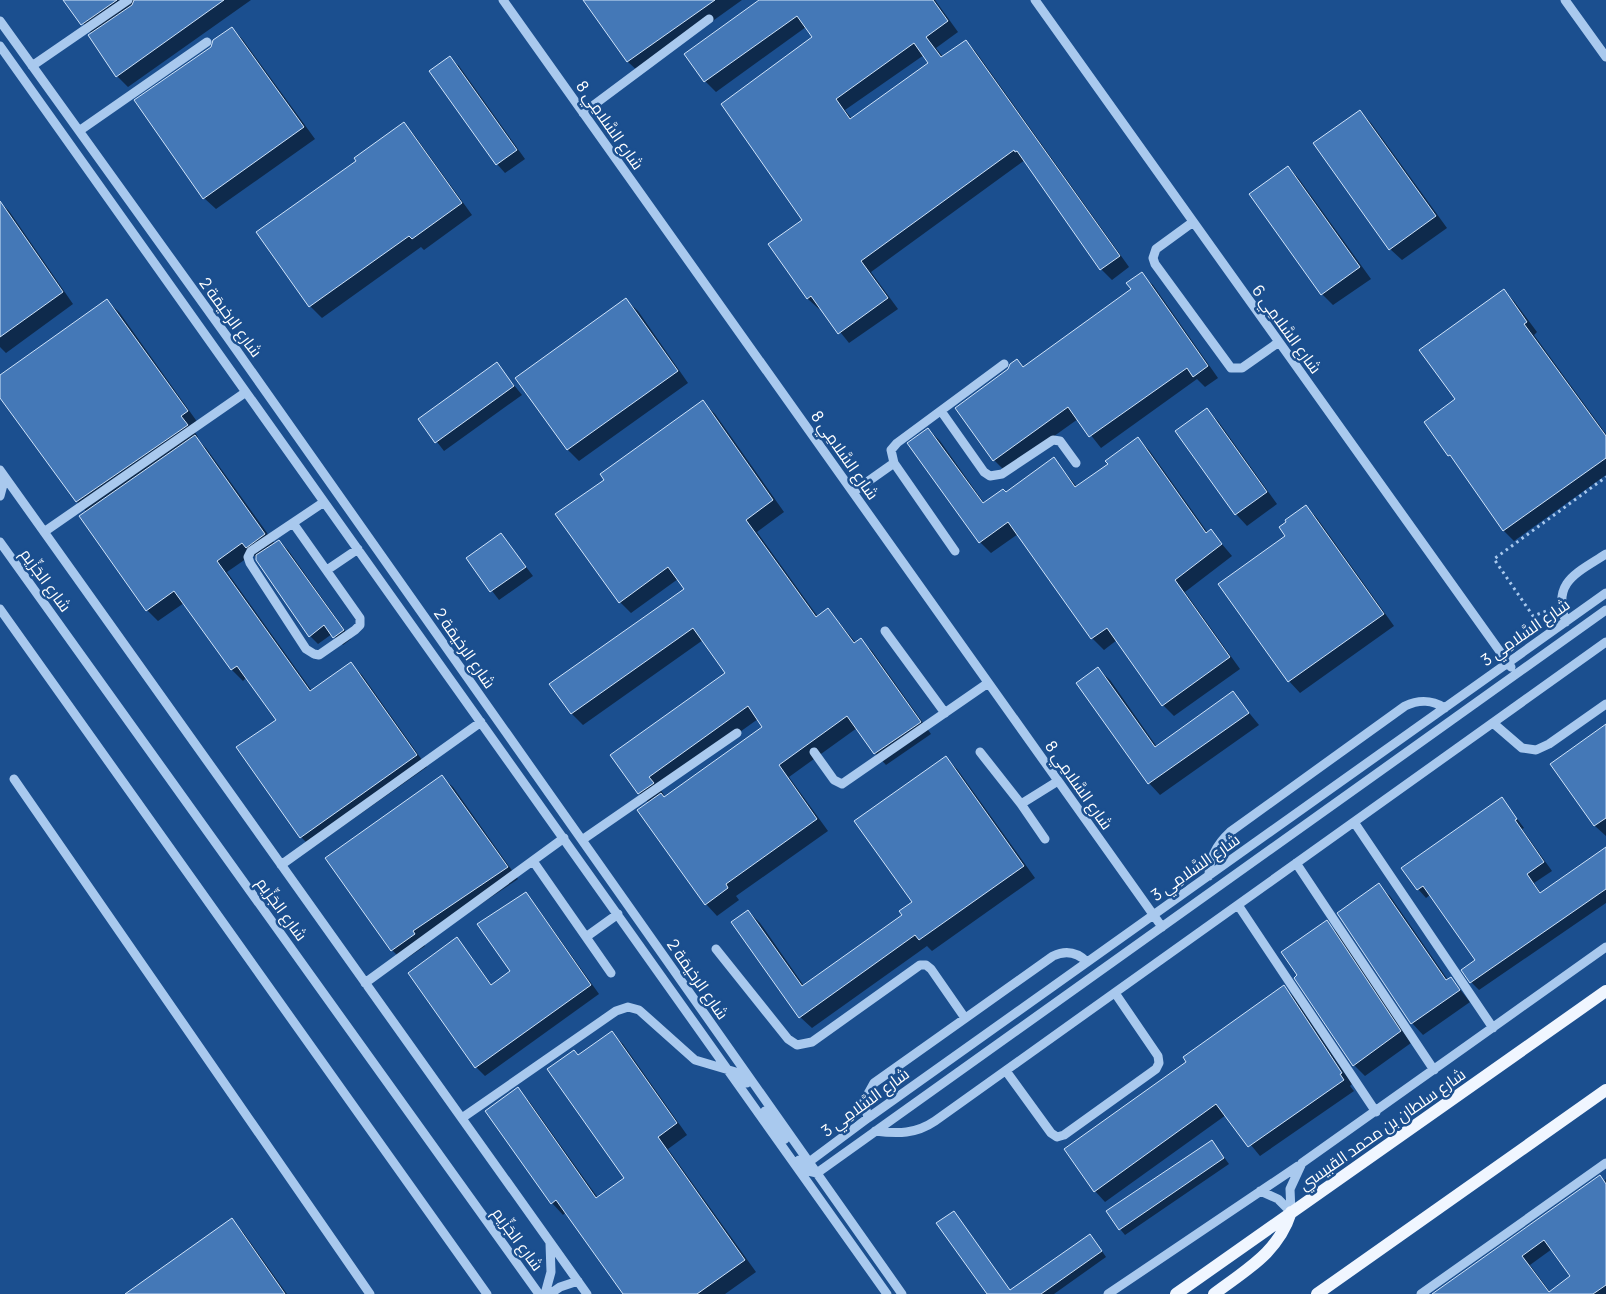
<svg xmlns="http://www.w3.org/2000/svg" width="1606" height="1294" font-family="Manrope,Cairo,sans-serif">
	<rect width="100%" height="100%" fill="#1b4f8f"/>
	<path fill="#0007" fill-rule="evenodd" d="M65,0H251L128,87L117,76L92,34Z
		M585,0H742L640,73L628,62Z
		M762,0H935L958,32L936,48L943,57L966,41L976,52L1129,267L1112,280L1101,269L1025,160L871,272L898,309L849,343L821,308L819,309L808,299L770,244L804,220L813,37L806,27L716,92L705,81ZM924,55L930,63L852,119L845,110Z
		M232,28L243,40L315,139L216,209L204,198L212,48Z
		M450,58L459,66L525,159L505,173L497,164Z
		M1360,111L1371,123L1447,228L1402,260L1390,249Z
		M404,124L415,136L472,215L424,250L421,247L322,318L310,306L257,233L357,161Z
		M1288,167L1299,179L1371,279L1333,305L1322,294Z
		M0,202L9,211L73,304L6,353L0,347Z
		M1141,274L1153,285L1218,378L1205,387L1197,379L1101,448L1078,419L1005,471L994,460L1009,370L1017,360L1024,367L1133,290Z
		M1504,291L1514,301L1537,332L1534,335L1606,434V475L1514,541L1504,531L1457,463L1449,455L1457,399Z
		M626,300L638,311L688,383L579,461L568,450Z
		M107,301L119,312L198,423L192,428L198,437L196,438L206,448L275,544L279,541L288,550L351,639L343,645L332,634L318,644L310,636L253,554L227,572L312,691L351,664L362,675L427,767L312,848L301,837L278,720L247,677L243,681L232,670L184,603L158,621L147,610L81,516L87,512L77,502L0,396V377Z
		M497,364L522,395L444,451L420,420Z
		M703,402L715,414L784,512L757,532L818,617L828,609L856,643L861,640L872,651L931,734L886,765L875,753L857,728L789,777L828,831L736,896L739,900L717,916L706,904L649,803L639,793L611,755L726,673L703,640L583,725L572,714L551,684L686,589L678,579L631,613L620,602L606,480ZM758,719L764,727L664,798L662,796L664,795L660,789Z
		M1207,410L1218,421L1277,504L1247,526L1236,514Z
		M928,429L940,441L984,503L1006,493L1054,459L1077,487L1109,465L1138,439L1149,450L1208,533L1211,531L1232,556L1185,592L1240,669L1174,716L1163,705L1117,640L1104,650L1092,638L1018,534L991,553L980,542Z
		M1306,506L1317,518L1394,626L1300,693L1289,681L1287,536Z
		M501,534L533,576L499,600L467,558Z
		M1098,669L1110,680L1157,747L1233,693L1259,725L1160,795L1149,783L1077,683Z
		M1606,725V836L1595,826L1551,764Z
		M946,758L957,769L1035,878L932,951L927,946L812,1028L800,1017L748,911L760,923L804,986L903,916L913,902Z
		M442,777L453,787L518,879L423,943L425,946L403,961L392,950L326,858Z
		M1502,799L1524,828L1522,829L1552,871L1534,883L1541,893L1606,848V903L1479,990L1471,982L1477,960L1430,895L1426,898L1418,889Z
		M1378,885L1390,896L1448,980L1451,978L1470,1002L1423,1035L1412,1023Z
		M525,894L534,903L599,994L485,1076L476,1067L410,974L457,939L492,985L512,971Z
		M1326,922L1338,933L1411,1043L1365,1076L1354,1065Z
		M1284,987L1294,997L1352,1084L1350,1086L1354,1091L1260,1156L1226,1115L1105,1202L1095,1191L1188,1062Z
		M612,1033L623,1044L687,1135L668,1149L756,1272L725,1294H624L566,1212L563,1215L552,1203L517,1089L529,1101L598,1198L626,1178L579,1056Z
		M1212,1141L1229,1164L1125,1235L1120,1229Z
		M1606,1179V1294H1433L1604,1181ZM1552,1249L1572,1276L1550,1292L1530,1265Z
		M231,1220L243,1232L287,1294H127Z
		M1095,1241L1106,1257L1054,1294H988L1011,1291Z"/>
	<path fill="#4478b7" stroke="#cfe3fa" fill-rule="evenodd" d="M63,0H117L81,25Z
		M134,0H224L116,77L88,35L132,5Z
		M583,0H715L627,62Z
		M759,0H933L948,21L926,37L941,57L966,40L1120,256L1100,270L1017,151L1015,152L1014,150L861,261L888,298L838,334L811,296L807,299L768,244L802,220L721,104L812,37L797,16L704,82L684,54ZM914,43L928,63L850,119L836,99Z
		M232,27L304,127L203,199L134,100L211,47L213,40Z
		M450,56L517,150L496,165L429,71Z
		M1360,110L1436,216L1389,250L1313,143Z
		M404,122L462,203L412,239L409,236L309,307L256,232L356,161L354,158Z
		M1288,166L1360,267L1321,295L1249,194Z
		M0,201L63,292L0,337Z
		M1142,272L1208,366L1193,377L1187,368L1089,437L1068,407L993,461L955,408L1008,369L1010,364L1017,359L1023,367L1131,289L1126,283Z
		M1504,289L1527,322L1524,324L1606,436V458L1503,531L1450,455L1448,456L1424,422L1455,399L1419,350Z
		M626,298L678,371L567,450L515,378Z
		M107,299L188,411L181,416L188,425L76,502L0,398V375Z
		M497,362L514,386L435,443L418,419Z
		M703,400L773,500L746,520L816,617L828,608L854,643L861,638L921,722L874,754L847,716L779,765L817,819L726,884L728,888L705,905L637,810L661,793L664,797L762,727L748,706L649,777L654,783L638,794L610,755L725,673L693,628L571,714L549,684L684,589L668,567L619,603L555,514L604,480L600,474Z
		M1207,408L1267,492L1235,515L1175,431Z
		M928,428L983,503L1003,489L1006,492L1054,457L1075,487L1108,464L1105,461L1138,437L1206,533L1211,529L1222,544L1175,580L1230,657L1162,706L1107,628L1091,639L1008,522L979,543L907,443Z
		M195,435L265,534L246,548L242,543L217,561L310,691L351,662L417,755L300,838L236,747L276,720L237,666L231,670L174,591L146,611L79,516Z
		M1306,505L1384,614L1288,682L1218,584L1285,536L1279,527L1286,522L1285,520Z
		M501,533L526,567L490,592L466,558Z
		M279,540L344,630L333,638L324,625L309,637L256,560V555Z
		M1098,667L1155,747L1233,691L1249,713L1148,784L1076,683Z
		M1606,724V818L1594,826L1550,764Z
		M946,756L1024,866L919,940L915,935L799,1018L731,922L748,910L802,986L902,915L899,911L912,902L854,821Z
		M442,775L508,867L413,931L415,934L391,951L325,858Z
		M1502,797L1517,819L1515,820L1544,862L1527,874L1540,893L1606,847V889L1470,983L1461,970L1475,960L1423,886L1417,890L1401,868Z
		M1379,883L1446,980L1451,977L1460,990L1411,1024L1337,913Z
		M526,892L591,985L475,1068L408,973L457,937L491,985L510,971L477,924Z
		M1327,920L1401,1031L1353,1066L1294,978L1297,975L1281,952Z
		M1284,985L1342,1073L1340,1074L1344,1080L1248,1147L1216,1104L1094,1192L1064,1149L1186,1062L1183,1057Z
		M612,1031L677,1123L658,1137L745,1260L697,1294H623L556,1200L551,1204L485,1111L518,1087L596,1198L624,1178L547,1069L574,1050L578,1055Z
		M1212,1140L1224,1158L1119,1230L1106,1211Z
		M1600,1175L1606,1184V1285L1593,1294H1432ZM1544,1240L1570,1276L1549,1292L1522,1256Z
		M954,1211L1010,1290L1090,1234L1102,1251L1041,1294H987L936,1223Z
		M232,1218L285,1294H125Z"/>
	<g fill="none" stroke-linecap="round" stroke-linejoin="round">
		<path stroke="#a9c9ee" stroke-width="3" stroke-dasharray="2.5 4" stroke-linecap="butt" d="M1552,609L1533,616L1494,559L1606,477"/>
		<path stroke="#a9c9ee" stroke-width="9" d="M503,0L1162,927
			M1035,0L1511,667
			M1565,0L1606,57
			M0,21L228,338L902,1294
			M0,46L887,1294
			M32,66L128,0
			M583,113L709,19
			M79,131L207,42
			M1193,222L1156,249L1153,258L1155,264L1231,368H1242L1279,342
			M941,411L984,472L990,476L1002,474L1053,440L1060,441L1076,463
			M0,470L587,1294
			M853,492L894,463
			M0,496L5,477
			M293,523L360,618V625L355,630L319,655L314,654L306,649L250,563L248,557L251,551L324,502
			M44,532L246,392
			M0,542L539,1294
			M955,551L894,463L891,450L897,443L1004,364
			M327,570L358,549
			M0,609L487,1294
			M1566,622C1551,582 1577,573 1606,554
			M885,631L945,713
			M1493,723L1522,748L1536,750L1549,744L1606,704
			M814,752L834,780L842,784L988,683
			M980,752L1021,804L1058,781
			M14,779L370,1294
			M1021,804L1045,839
			M1354,822L1493,1028
			M582,840L737,733
			M533,861L611,973
			M1296,863L1434,1070
			M281,865L481,722
			M1209,876C1209,857 1217,844 1230,832L1405,706C1420,699 1432,700 1445,708
			M1238,905L1376,1112
			M586,937L618,914
			M716,949L788,1039L797,1045L812,1042L920,965H926L931,969L965,1018
			M365,983L564,838
			M1006,1071L1051,1133L1057,1137L1064,1135L1156,1069L1159,1063L1158,1056L1115,993
			M765,1111L785,1139
			M462,1118L616,1011L628,1007L639,1010L695,1060L739,1073L747,1083
			M868,1118L864,1101L874,1083L1053,956C1066,950 1077,952 1087,962
			M875,1131C898,1134 916,1134 935,1121L1606,642
			M799,1160L808,1171L817,1173L1606,610
			M806,1166L809,1162L868,1118L1606,593
			M1260,1191L1278,1199L1291,1212
			M1291,1212L1290,1189L1302,1163L1606,947
			M545,1294L551,1272L550,1243
			M550,1294L560,1287L578,1281
			M1108,1294L1298,1166
			M1421,1294L1606,1163"/>
		<path stroke="#f0f6ff" stroke-width="12" d="M1176,1294L1606,991
			M1214,1294C1247,1269 1278,1253 1291,1212
			M1317,1294L1606,1090"/>
	</g>
	<g text-anchor="middle" dominant-baseline="central" stroke-width="5" stroke-linejoin="round" paint-order="stroke">
		<g font-size="16" fill="#fff" stroke="#1b4f8f">
			<text transform="translate(610 125) rotate(55)">شارع السَّلامِي 8</text>
			<text transform="translate(231 317) rotate(54)">شارع الرخيمَة 2</text>
			<text transform="translate(1287 329) rotate(54)">شارع السَّلامِي 6</text>
			<text transform="translate(845 455) rotate(55)">شارع السَّلامِي 8</text>
			<text transform="translate(46 580) rotate(54)">شارع الجَزِّيم</text>
			<text transform="translate(1525 632) rotate(-35)">شارع السَّلامِي 3</text>
			<text transform="translate(465 648) rotate(55)">شارع الرخيمَة 2</text>
			<text transform="translate(1079 785) rotate(55)">شارع السَّلامِي 8</text>
			<text transform="translate(1195 867) rotate(-35)">شارع السَّلامِي 3</text>
			<text transform="translate(282 909) rotate(54)">شارع الجَزِّيم</text>
			<text transform="translate(698 979) rotate(55)">شارع الرخيمَة 2</text>
			<text transform="translate(865 1102) rotate(-36)">شارع السَّلامِي 3</text>
			<text transform="translate(1382 1129) rotate(-35)">شارع سلطان بن محمد القبيسي</text>
			<text transform="translate(518 1239) rotate(54)">شارع الجَزِّيم</text>
		</g>
	</g>
</svg>
